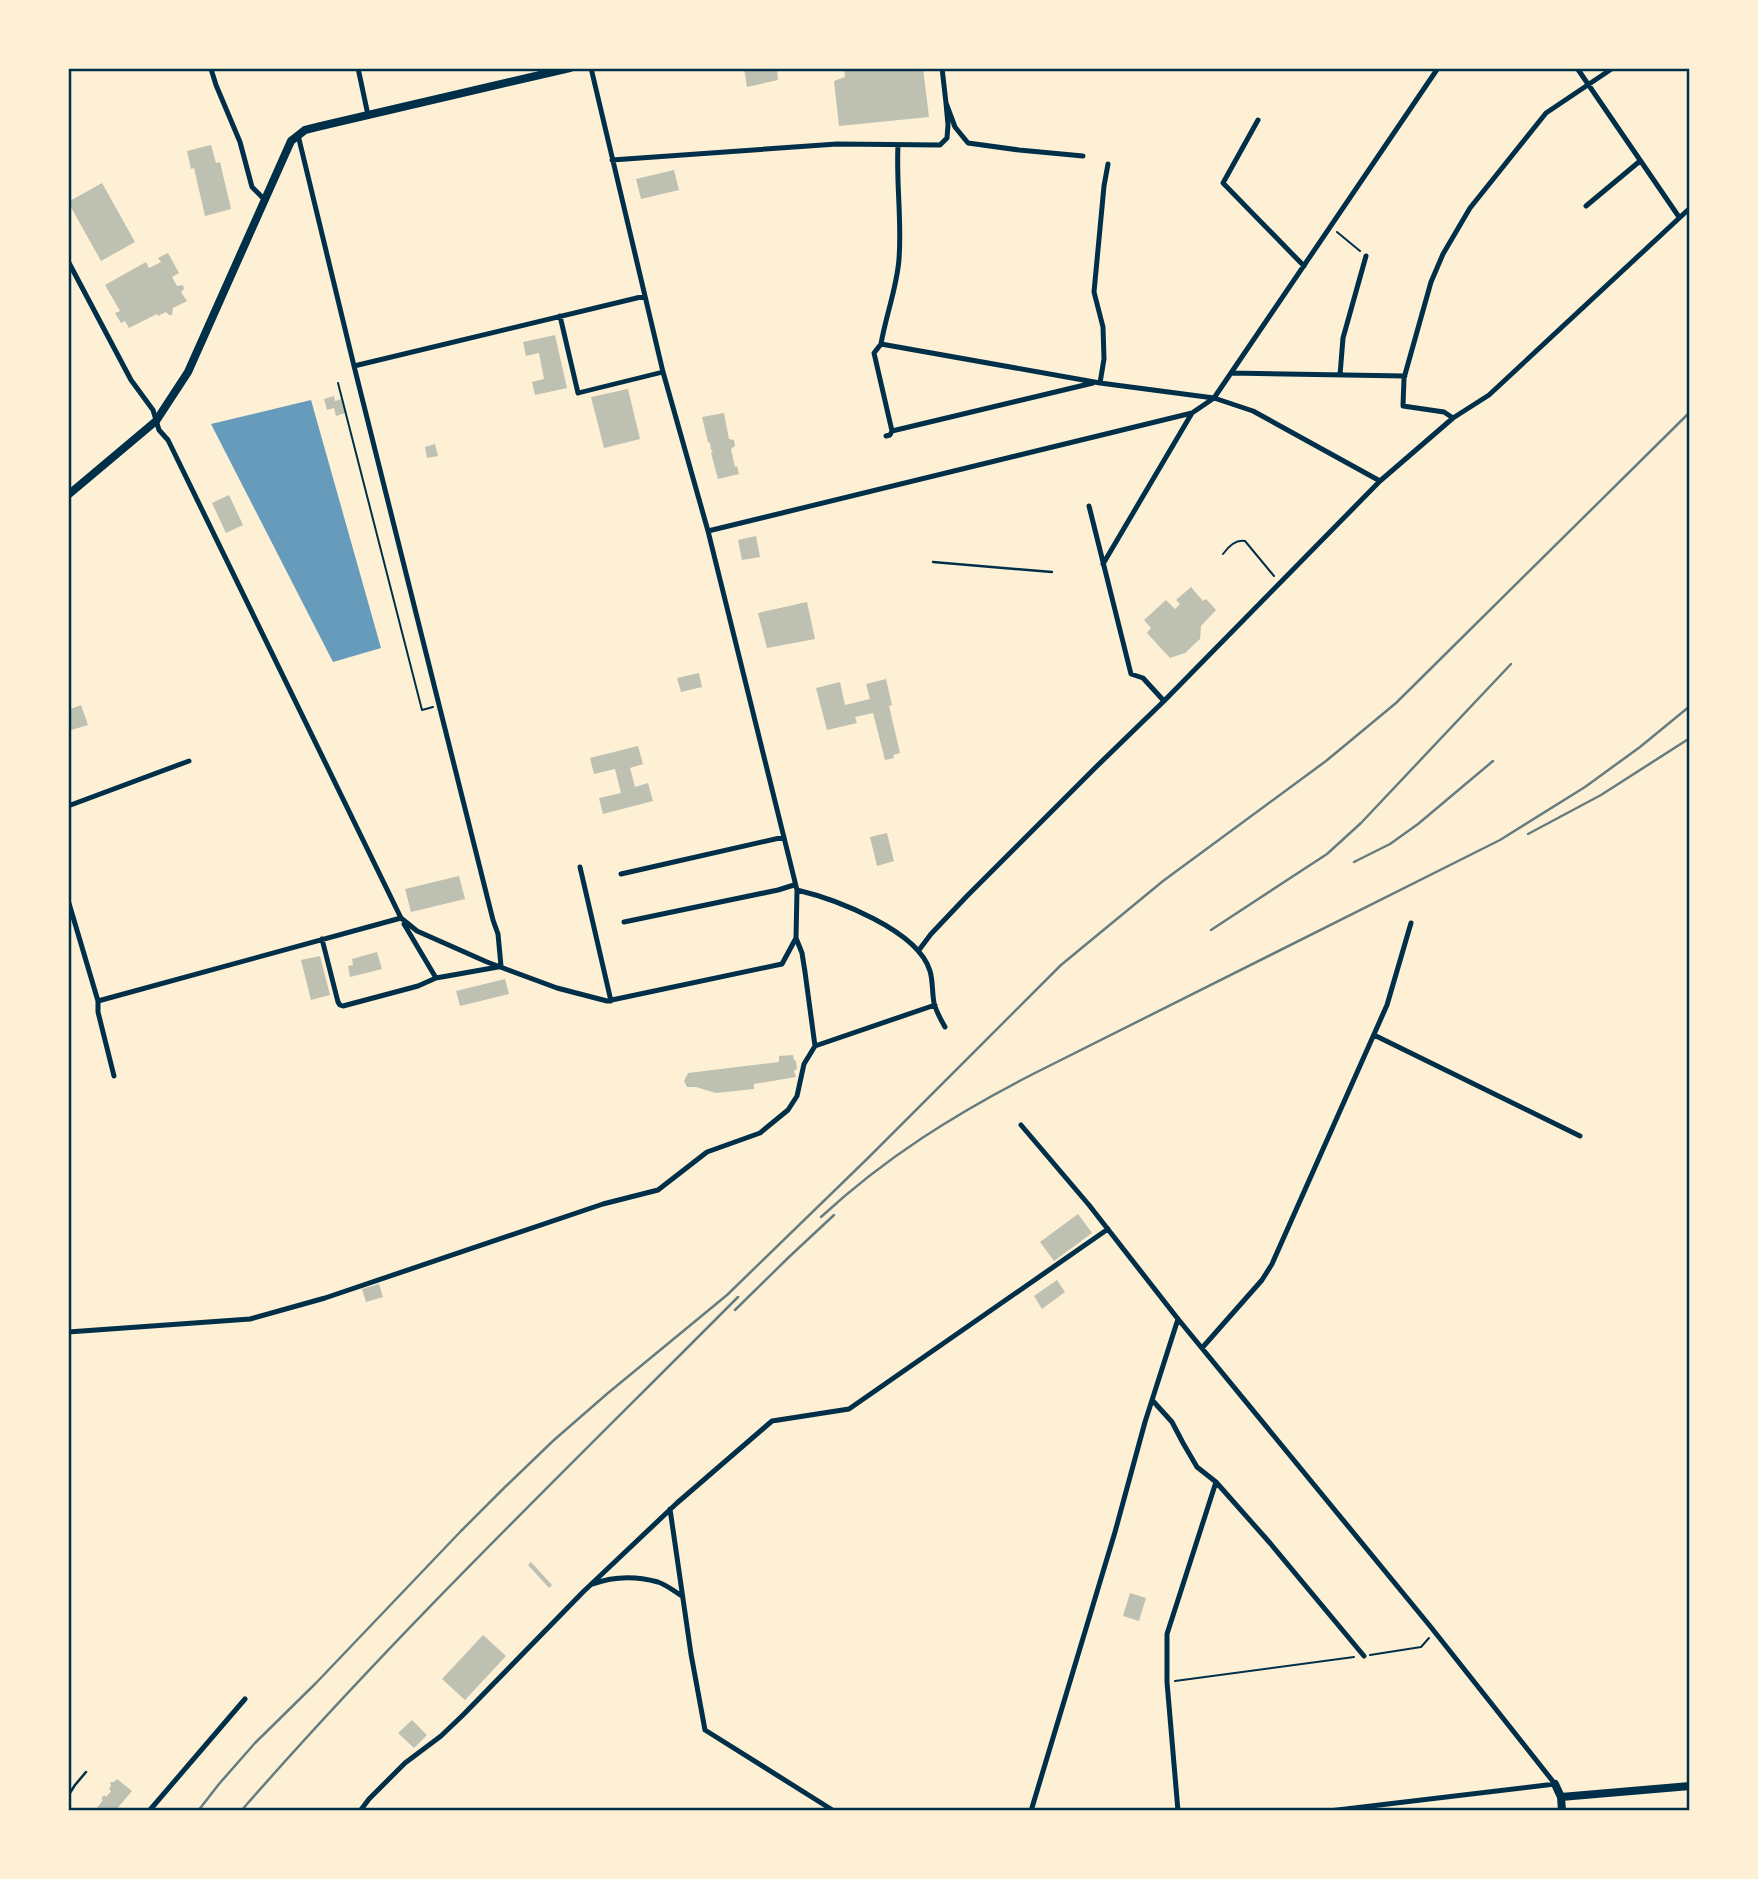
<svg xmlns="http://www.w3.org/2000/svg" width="1758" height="1879" font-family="'Work Sans',sans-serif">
	<rect width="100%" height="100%" fill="#fdf0d5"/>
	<path fill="#669bbc" d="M311,400L381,648L333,662L211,424Z"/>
	<path fill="#bec0b2" d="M744,68H777L778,80L747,87Z
		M844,68H923L929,117L839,126L834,81L845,77Z
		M211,145L216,163L220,162L231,209L205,216L194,168L191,169L187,151Z
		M674,170L679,190L641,199L636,179Z
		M102,183L135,242L101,261L68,202Z
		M168,253L179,273L172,277L177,286L183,285L184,289L181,292L187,301L173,308L172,315H169L166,312L158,316L157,314L129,328L125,321L121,323L115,313L120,311L105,285L146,262L149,268L161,262L158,258Z
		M555,335L567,388L535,395L532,382L544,379L539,353L526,356L523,342Z
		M628,389L640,439L604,448L591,397Z
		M334,396L335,401L341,399L345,413L336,416L334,408L327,410L324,399Z
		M724,413L729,439L734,440L735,446L731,449L735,467L737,466L739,474L718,479L711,453L713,451L711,450L710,443L708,442L702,417Z
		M435,444L438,456L427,458L425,447Z
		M229,495L243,525L226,533L212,503Z
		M756,536L760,557L742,560L738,540Z
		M1191,587L1203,601L1206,599L1216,610L1201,626L1200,639L1185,653L1170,658L1147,633L1151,628L1144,620L1166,600L1175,609L1180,604L1176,600Z
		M807,602L815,639L767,648L758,613Z
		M699,673L702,687L681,692L677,678Z
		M886,679L892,705L889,706L900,753L893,755L894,758L885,760L873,713L855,717L857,723L827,730L816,688L840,682L845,705L870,699L866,684Z
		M81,705L88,725L68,731V710Z
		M638,746L643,764L630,768L635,787L648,783L653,801L603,814L599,798L621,793L615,769L594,774L590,758Z
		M887,833L894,861L877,866L870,837Z
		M459,876L465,899L411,912L405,889Z
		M377,952L382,969L350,977L348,966L353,965L352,959Z
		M320,956L330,995L311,1000L301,960Z
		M505,979L509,994L460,1006L456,991Z
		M793,1055L794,1060L796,1061L797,1069L794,1071L796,1077L754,1084V1089L716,1093L696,1087H687L684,1081L688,1073L779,1062V1056Z
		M1078,1214L1092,1233L1054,1261L1040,1242Z
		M1057,1280L1065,1292L1042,1309L1034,1296Z
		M379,1284L383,1297L366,1302L362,1289Z
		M531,1562L552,1585L549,1588L528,1565Z
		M1130,1593L1146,1598L1139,1621L1123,1616Z
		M483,1635L506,1656L465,1700L442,1679Z
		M412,1720L427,1735L414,1748L398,1733Z
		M117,1779L132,1791L115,1811H97L96,1809L103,1800L101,1799L104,1795L106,1797L111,1791L109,1789L111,1786L110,1782H114Z"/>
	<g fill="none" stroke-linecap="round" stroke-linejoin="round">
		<path stroke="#003049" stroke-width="2" d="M1337,232L1360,251
			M338,383L422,710L433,707
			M1223,554C1228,547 1235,539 1245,541L1274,576
			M1370,1655L1421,1647L1429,1638
			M1175,1681L1354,1657"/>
		<path stroke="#003049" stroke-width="2.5" d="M933,562L1052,572
			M68,1796L75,1785L86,1772"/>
		<path stroke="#003049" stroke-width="4.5" d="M578,393L663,372"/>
		<path stroke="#003049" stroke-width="5" d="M358,68L368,115
			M591,68L663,372L708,531L797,890L796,938L802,953L805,972L815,1046
			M942,68L946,103L955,127L968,143L1019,150L1083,156
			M1577,68L1679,217
			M211,69L216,85L240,142L252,187L265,200
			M1258,120L1223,183L1304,266
			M298,135L354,366L493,920L498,934L501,966
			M612,160L837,144L940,145L947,138L948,125L946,103
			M1586,206L1640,161
			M68,261L131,380L153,410L159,430L168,440L401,918L417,931L487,962L557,988L607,1001L782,964L796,938
			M560,316L578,393
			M881,344C886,315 897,287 899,259C902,221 896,183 898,145
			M354,366L645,296
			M1231,373L1405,376
			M1340,375L1343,338L1366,256
			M1100,383L1104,359L1103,327L1094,292L1104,186L1108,164
			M1453,418L1444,412L1403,406L1404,378L1431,282L1443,254L1470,208L1546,113L1613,68
			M892,431L1093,383
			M886,436L890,435L892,431L874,353L881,344L1100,383L1214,398L1253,411L1380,481
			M1089,506L1131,674L1143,678L1164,701
			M708,531L1192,413L1214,398L1438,68
			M1103,564L1192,413
			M68,806L189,761
			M580,867L611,1001
			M621,874L784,837
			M797,890C835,899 918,930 930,971C933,981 932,992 934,1003C936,1011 941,1020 945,1027
			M68,900L98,1001V1012L114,1076
			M624,922L778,890L794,885
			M404,924L436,978
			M322,939L338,1002L340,1005L343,1006L418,986L436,978L498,967
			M919,950L931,934L967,896L1096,767L1164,701L1380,481L1453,418L1489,395L1690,208
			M98,1001L401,918
			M1374,1035L1580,1136
			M1021,1125L1089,1205L1178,1319L1430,1626L1555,1784
			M68,1332L250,1319L325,1298L603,1204L658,1190L707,1152L760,1133L788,1110L797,1096L804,1064L815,1046L935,1005
			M1202,1348L1262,1280L1272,1264L1387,1005L1411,923
			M1153,1401L1172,1422L1183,1443L1197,1467L1216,1482L1270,1543L1364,1656
			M670,1509L691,1654L705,1730L834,1811
			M593,1584C614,1576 636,1576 658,1582C667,1585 675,1592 682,1596
			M149,1811L245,1699
			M360,1811L369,1799L405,1763L441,1736L463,1715L583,1592L677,1503L772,1421L849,1409L1108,1229
			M1031,1811L1115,1532L1145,1422L1178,1319
			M1178,1811L1167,1682V1634L1216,1482
			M1329,1811L1555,1784"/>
		<path stroke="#003049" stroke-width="8" d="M68,495L156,421L188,372L291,141L305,130L321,126L570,68
			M1555,1784L1561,1797L1562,1811
			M1561,1797L1690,1786"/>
		<path stroke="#657d81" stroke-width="2.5" d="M1528,834L1601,795L1690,738
			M1354,862L1390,844L1418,824L1493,761
			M1211,930L1327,854L1361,823L1511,664
			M821,1217C886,1157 955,1114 1033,1074L1500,840L1585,787L1640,747L1690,706
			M735,1310L789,1257L834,1215
			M198,1811L219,1784L255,1743L316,1683L461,1531L504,1488L554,1440L608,1393L727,1295L867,1159L1061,965L1163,881L1326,761L1396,703L1690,412
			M241,1811C398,1631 570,1466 738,1297"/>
	</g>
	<rect width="1758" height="1879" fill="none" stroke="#fdf0d5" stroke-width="140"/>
	<rect x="70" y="70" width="1618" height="1739" fill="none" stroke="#003049" stroke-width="2.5"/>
</svg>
